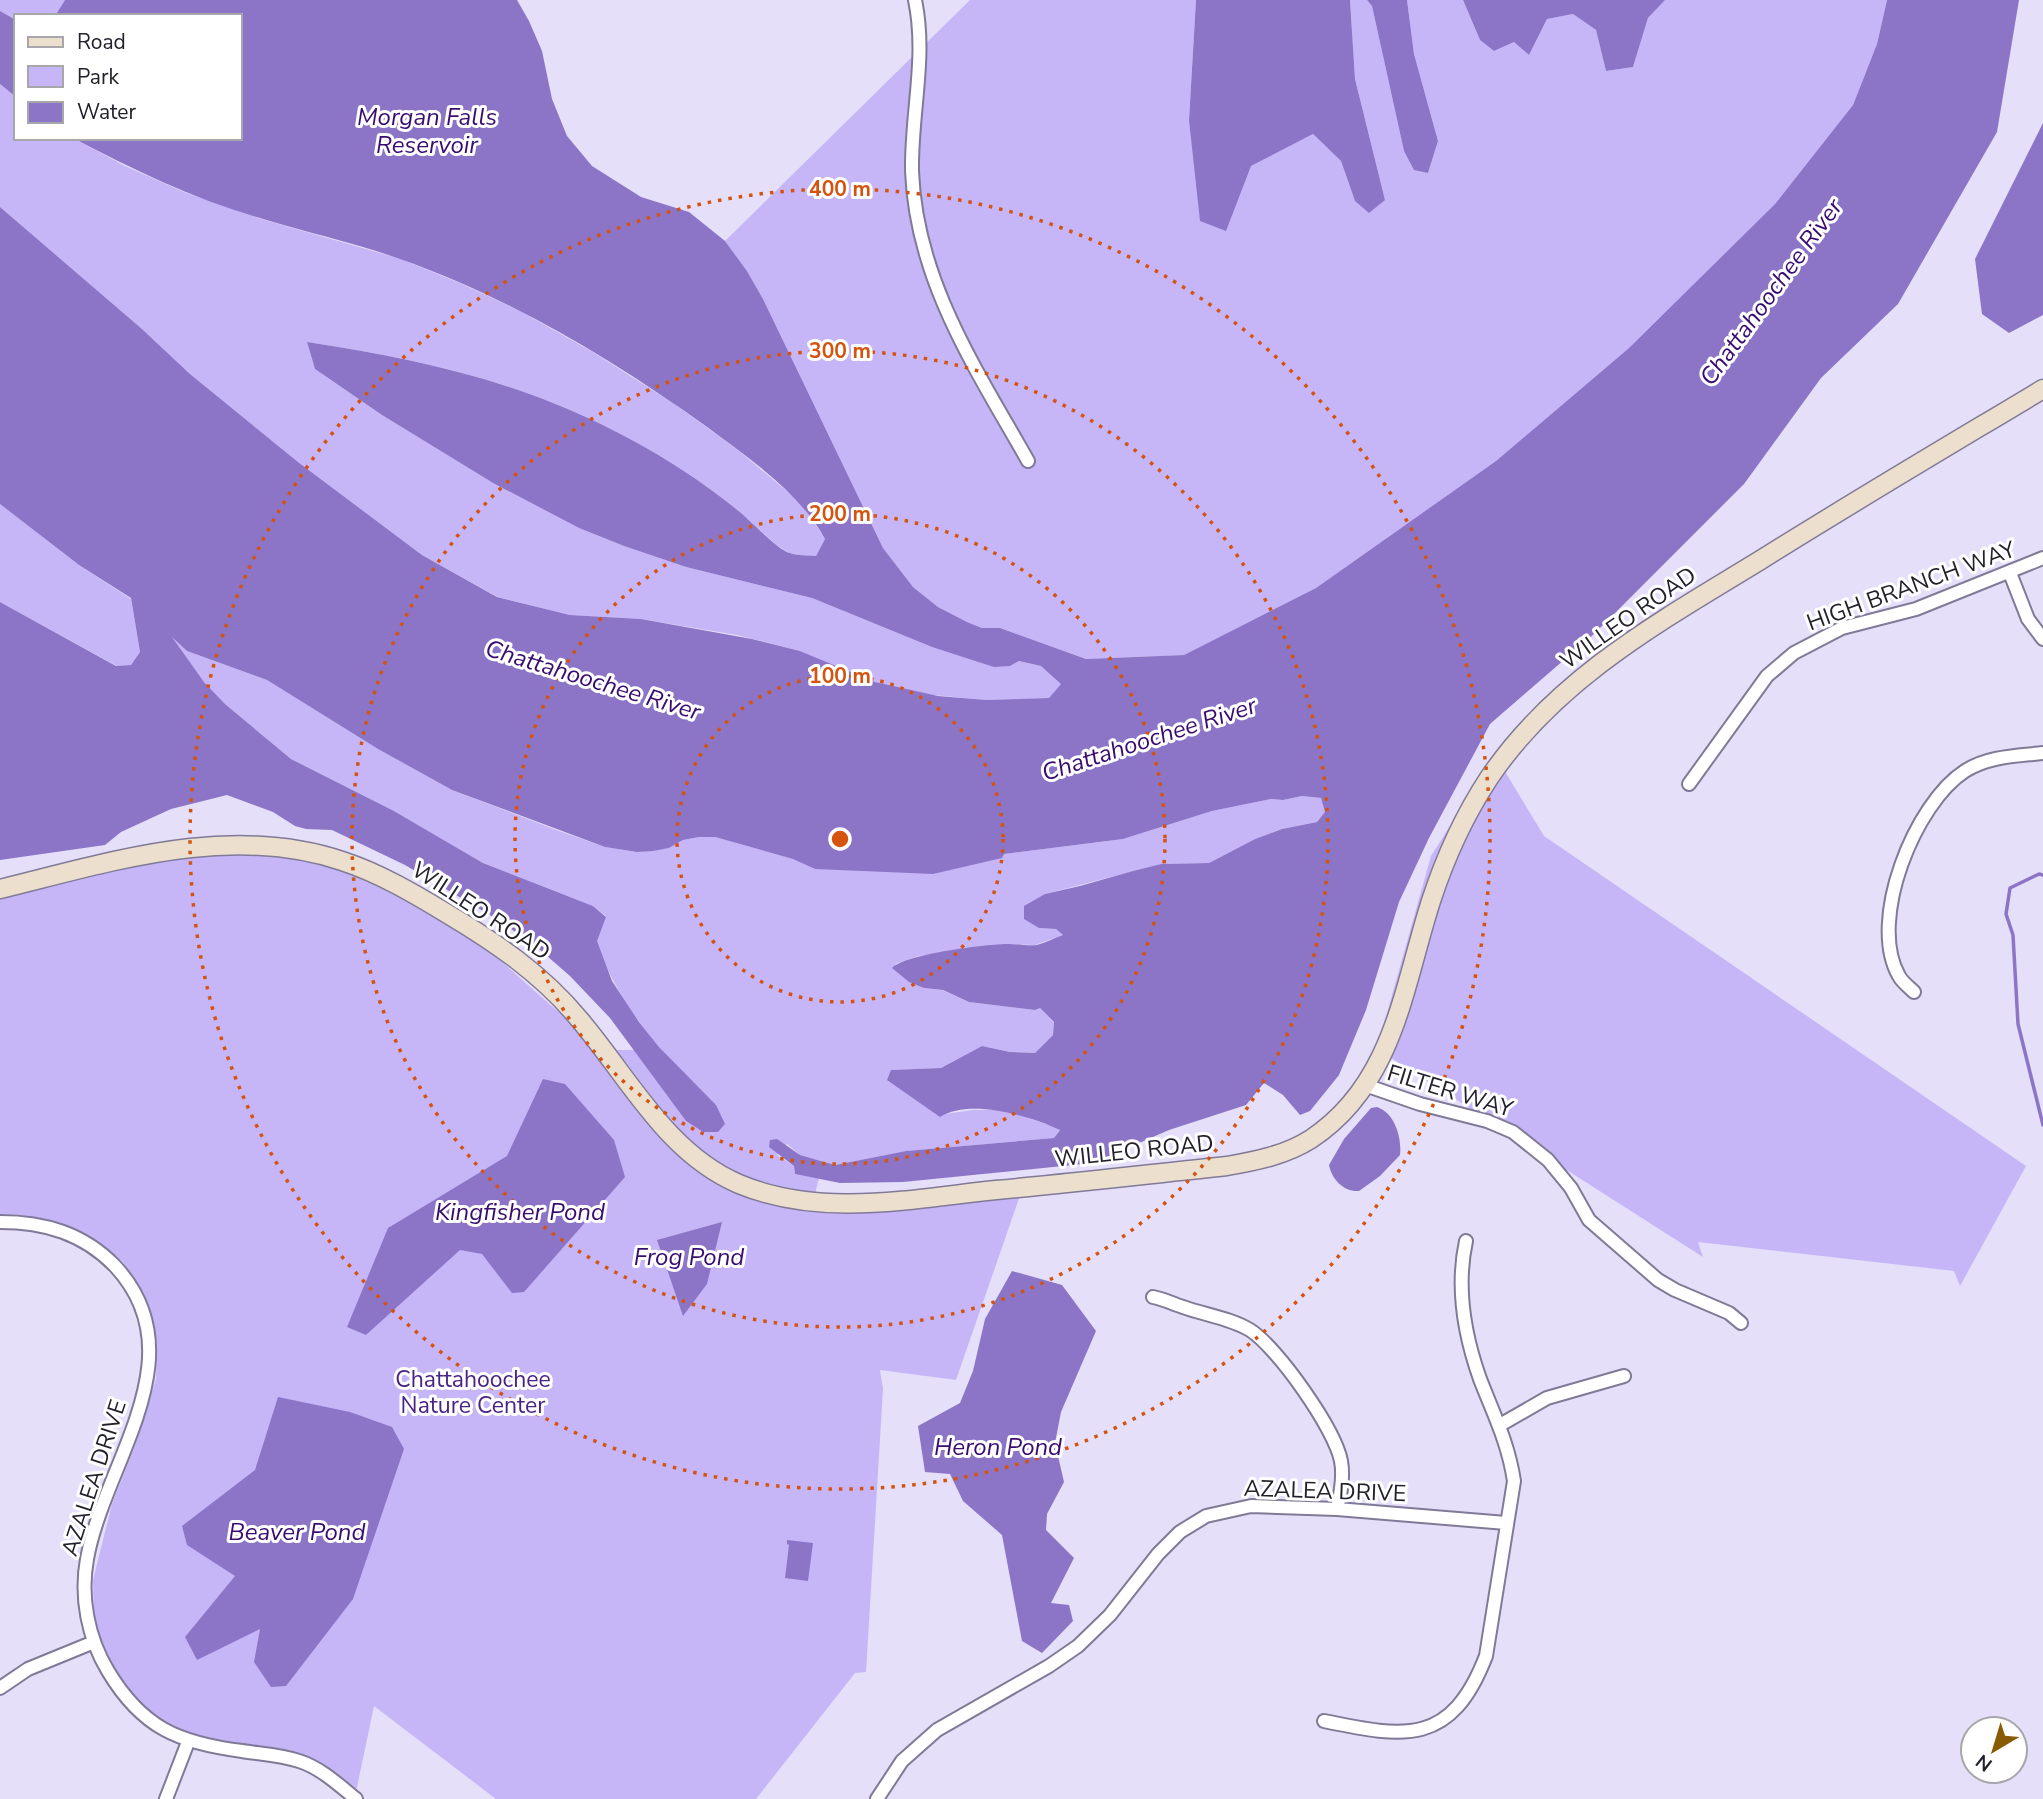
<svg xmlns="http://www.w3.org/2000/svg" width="2043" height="1799" font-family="'Nunito Sans',sans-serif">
	<rect width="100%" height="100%" fill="#e5dffa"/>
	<path fill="#c6b6f8" d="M0,0H65L55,16H16V20L0,11Z
		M970,0H1196L1189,120L1251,166L1313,134L1341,161L1355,201L1385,200L1355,79L1350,0H1367L1372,6L1404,151L1428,173L1438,141L1414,54L1407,0H1463L1480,40L1494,51L1514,42L1529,55L1547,19L1573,14L1596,30L1606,71L1633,67L1648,18L1665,0H1887L1877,44L1853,105L1775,204L1629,348L1496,461L1316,588L1184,655L1086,659L1000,628H982L967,622L938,607L913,587L883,548L763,299L747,271L725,241Z
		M0,84L16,97V138H73L125,166L184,192L261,219L401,259L462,284L520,311L591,351L673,403L739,451L801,503L825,539L816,556C808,555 797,556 790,553C779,550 752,522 741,513C707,485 669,460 630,439C526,382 423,360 307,342L315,369L382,415L493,483L579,528L624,546L686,567L812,598L932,647L1010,666L1019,661L1041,666L1062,683L1049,698L987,700L922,694L875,682L800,651L737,635L641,619L570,615L498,597L422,555L298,462L190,374L142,329L0,207Z
		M0,504L79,565L131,599L140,652L131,665L117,666L0,602Z
		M168,632L187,651L267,680L378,749L452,790L559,831L605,847L637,852L669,848L683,840L699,837H715L794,859L815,869L1004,854L1123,839L1212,811L1271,799L1283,800L1302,796L1321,798L1326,812L1317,822L1282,829L1255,839L1209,863L1161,864L1045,894L1039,928L1056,929L1063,935L1035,945L1007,944L948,952L918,956L895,964L924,988L942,990L969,1002L1035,1010L1040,1008L1054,1023L1053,1035L1035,1053L1010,1052L982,1046L941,1068L891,1070L945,1114L972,1110H1005L1060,1129L1054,1138L906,1151L835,1165L800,1155L787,1144L777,1155L794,1166L795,1174L819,1178L815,1194C784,1187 749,1181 722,1165C677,1138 648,1090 616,1050H635L686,1121L703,1132L716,1105C665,1058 619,1007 596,941L606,916L593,906L483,863L394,811L291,759L225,704L204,682Z
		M1495,755L1544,836L2026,1166L1960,1286L1954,1271L1698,1242L1703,1257L1377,1049L1431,856Z
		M151,853L274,854L339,869L400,897L476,939L572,1024L644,1117L699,1171L745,1196L790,1204L1024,1184L956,1380L880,1370L883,1389L866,1672L855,1673L756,1799H496L374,1706L356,1792L298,1758L211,1745L161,1726L129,1692L103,1646L94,1621L93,1580L112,1504L135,1446L156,1379L157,1342L150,1310L123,1262L96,1240L59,1223L34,1217L0,1215V893Z"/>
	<path fill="#8c75c7" d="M65,0H517L529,21L542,51L552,99L567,136L592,166L641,197L689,212L725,241L747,271L763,299L883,548L913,587L938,607L967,622L982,628H1000L1086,659L1184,655L1316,588L1496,461L1629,348L1775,204L1853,105L1877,44L1887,0H2019L1997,132L1898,304L1821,378L1744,484L1594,634L1490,724L1429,838L1399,902L1366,1010L1339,1075L1310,1111L1300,1115L1283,1095L1264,1083L1246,1105L1169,1130L1093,1163L903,1182L840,1183L795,1174L794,1166L769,1147L770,1140L777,1139L800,1155L835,1165L906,1151L1054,1138L1060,1130C1030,1116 970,1098 940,1117L887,1080L891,1070L941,1068L982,1046L1010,1052L1035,1053L1053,1035L1054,1022L1040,1008L1035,1010L969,1002L943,990L924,988L909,982L892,968C905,954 987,944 1009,944C1018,944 1028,946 1037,945C1045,943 1054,938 1063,935L1056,929L1039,928L1024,919V906L1045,894L1080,886L1133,871L1161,864L1209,863L1255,839L1282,829L1317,822L1325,812L1321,798L1302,796L1283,800L1271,799L1212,811L1123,839L1004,854L1002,858L933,874L815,869L793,859L715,837H699L683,840L669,848L653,851L637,852L605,847L452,790L378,749L267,680L187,651L172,637L204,682L225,704L291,759L394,811L483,863L593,906L606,917L597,941L612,981L639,1022L659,1047L716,1105L725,1124L718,1132H703L686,1121L610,1018L570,976L539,949L500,921L405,865L332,830L306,829L295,826L273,812L227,795L171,809L121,832L105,845L0,860V602L116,666L131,665L140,652L131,598L79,565L0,504V207L142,329L190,374L298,462L422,555L497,597L570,615L641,619L752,639L800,651L875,682L938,696L987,700L1049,698L1061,684L1041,666L1019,661L1010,666L994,667L932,647L812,598L686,567L624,546L579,528L493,483L382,415L315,369L307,342C424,360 525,382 630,439C669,460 707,485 741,513C752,522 778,550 790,553C797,556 808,555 816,556L825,539C799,492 750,459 707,427C612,359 510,298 400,259C355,243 309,233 263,219C196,200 134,170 73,138H240V16H55Z
		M1196,0H1350L1355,79L1385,200L1369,213L1355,201L1341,161L1313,134L1251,166L1226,231L1200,221L1189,120Z
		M1367,0H1407L1414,54L1438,141L1428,173L1414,170L1404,151L1372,6Z
		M1463,0H1665L1648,18L1633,67L1606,71L1596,30L1573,14L1547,19L1529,55L1514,42L1494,51L1480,40Z
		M0,11L16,20V97L0,84Z
		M2043,123V315L2009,333L1982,314L1975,259Z
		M543,1079L565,1084L614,1140L625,1177L524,1292L512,1293L482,1254L460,1250L366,1335L347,1327L388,1228L507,1156Z
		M1377,1107C1395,1113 1402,1138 1400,1155L1380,1176L1359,1191C1344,1192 1332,1180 1329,1165L1344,1139L1371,1108Z
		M722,1222L707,1284L683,1316L657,1240Z
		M1012,1271L1062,1285L1096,1331L1061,1412L1055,1443L1064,1482L1047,1514L1046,1530L1074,1558L1051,1603L1069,1605L1073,1621L1042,1653L1022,1641L1002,1535L963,1501L950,1474L925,1472L918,1426L960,1403L973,1371L985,1319Z
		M278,1397L350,1412L392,1427L404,1449L353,1599L286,1686L271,1687L254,1662L260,1629L197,1660L185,1637L235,1576L187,1545L182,1526L255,1470Z
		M787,1540L813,1543L808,1581L785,1578L789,1545L787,1544Z"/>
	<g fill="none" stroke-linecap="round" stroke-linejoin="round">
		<path stroke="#8c75c7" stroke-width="3.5" d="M2043,875L2039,874L2010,888L2006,914L2013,935L2018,1024L2043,1125"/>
		<defs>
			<path id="street" d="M915,0C927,57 911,113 912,171C916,280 976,369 1028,461
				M2010,573L2028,619L2043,639
				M1689,784L1767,676L1794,653L1842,628L1916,609L2043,558
				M1914,992C1909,987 1902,982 1899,976C1867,921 1915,803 1965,771C1988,756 2017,756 2043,753
				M1365,1085L1420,1104L1487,1121L1513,1132L1548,1160L1571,1188L1589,1220L1658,1280L1675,1290L1729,1313L1741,1323
				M0,1222C44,1222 83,1233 115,1266C199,1356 104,1463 87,1559C80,1597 88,1638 108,1671C142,1728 179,1743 242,1751C261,1754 281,1755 299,1761C321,1768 339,1785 356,1799
				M1153,1297C1164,1299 1173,1304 1183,1307C1205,1315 1230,1318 1250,1330C1277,1347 1335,1429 1341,1461C1344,1477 1341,1493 1337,1509
				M1500,1425L1547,1398L1624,1376
				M0,1688L28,1669L94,1642
				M1324,1721C1406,1738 1451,1746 1486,1656L1514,1481C1508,1442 1494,1415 1480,1379C1464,1334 1456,1287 1466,1241
				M166,1799L188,1742
				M877,1799L902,1761L937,1730L1049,1666L1078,1646L1110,1615L1158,1554L1180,1532L1206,1516L1251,1506L1337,1509L1506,1523"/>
			<path id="secondary" d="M0,889C111,862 229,823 342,861C379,873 413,893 446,913C495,942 542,974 579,1019C628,1076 666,1153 739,1184C821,1218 911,1199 996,1190C1073,1183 1150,1174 1227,1166C1256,1161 1286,1155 1311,1139C1394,1084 1403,988 1431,901C1445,858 1464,816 1489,778C1556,679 1659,622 1759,561C1853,502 1948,446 2043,389"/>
		</defs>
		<use href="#street" stroke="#807a97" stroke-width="16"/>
		<use href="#secondary" stroke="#807a97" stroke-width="21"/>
		<use href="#street" stroke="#fff" stroke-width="12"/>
		<use href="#secondary" stroke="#ecdfcd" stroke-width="18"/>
	</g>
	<g fill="none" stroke="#d4530f" stroke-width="3.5" stroke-dasharray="3.5 7">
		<circle cx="840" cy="839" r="163"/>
		<circle cx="840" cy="839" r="325"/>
		<circle cx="840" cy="839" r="488"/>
		<circle cx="840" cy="839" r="650"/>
	</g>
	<g text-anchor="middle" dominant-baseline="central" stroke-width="6" stroke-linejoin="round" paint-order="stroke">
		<g font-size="23" fill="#23202c" stroke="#fff">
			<text transform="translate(1911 586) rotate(-20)">HIGH BRANCH WAY</text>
			<text transform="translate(1628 618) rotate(-35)">WILLEO ROAD</text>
			<text transform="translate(481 911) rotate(33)">WILLEO ROAD</text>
			<text transform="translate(1450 1091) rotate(17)">FILTER WAY</text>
			<text transform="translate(1134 1151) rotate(-6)">WILLEO ROAD</text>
			<text transform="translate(94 1478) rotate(-72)">AZALEA DRIVE</text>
			<text transform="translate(1325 1491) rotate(2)">AZALEA DRIVE</text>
		</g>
		<g font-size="23" fill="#492486" stroke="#fff">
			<text x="473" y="1379">Chattahoochee<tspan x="473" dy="26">Nature Center</tspan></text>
		</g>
		<g font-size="24" font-style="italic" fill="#390c71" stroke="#fff">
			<text x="427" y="117">Morgan Falls<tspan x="427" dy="28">Reservoir</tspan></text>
			<text transform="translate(1771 292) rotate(-54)">Chattahoochee River</text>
			<text transform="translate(593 680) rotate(17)">Chattahoochee River</text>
			<text transform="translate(1149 739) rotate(-18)">Chattahoochee River</text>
			<text x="520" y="1212">Kingfisher Pond</text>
			<text x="689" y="1257">Frog Pond</text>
			<text x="998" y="1447">Heron Pond</text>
			<text x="297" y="1532">Beaver Pond</text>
		</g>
	</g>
	<circle cx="840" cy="839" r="10" fill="#d4530f" stroke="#fff" stroke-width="3.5"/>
	<g font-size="21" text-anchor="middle" font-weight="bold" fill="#d4530f" stroke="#fff" stroke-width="6" stroke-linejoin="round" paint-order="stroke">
		<text x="840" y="196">400 m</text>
		<text x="840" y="358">300 m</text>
		<text x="840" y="521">200 m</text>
		<text x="840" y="683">100 m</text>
	</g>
	<rect x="14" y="14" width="228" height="126" fill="#ffffff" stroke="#a7a6ab" stroke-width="2"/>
	<rect x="28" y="37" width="35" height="10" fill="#ecdfcd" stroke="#a7a6ab" stroke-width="2"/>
	<text x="77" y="49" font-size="21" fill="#23202c">Road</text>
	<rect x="28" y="66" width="35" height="21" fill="#c6b6f8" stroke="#a7a6ab" stroke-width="2"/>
	<text x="77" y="84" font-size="21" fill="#23202c">Park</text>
	<rect x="28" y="102" width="35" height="21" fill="#8c75c7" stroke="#a7a6ab" stroke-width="2"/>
	<text x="77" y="119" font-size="21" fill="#23202c">Water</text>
	<g transform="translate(1994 1750) rotate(218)"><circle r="33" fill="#ffffff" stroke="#a7a6ab" stroke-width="2"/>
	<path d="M0-5L12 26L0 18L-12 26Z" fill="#895b00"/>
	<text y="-10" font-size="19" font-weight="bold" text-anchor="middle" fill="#23202c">N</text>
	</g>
</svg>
